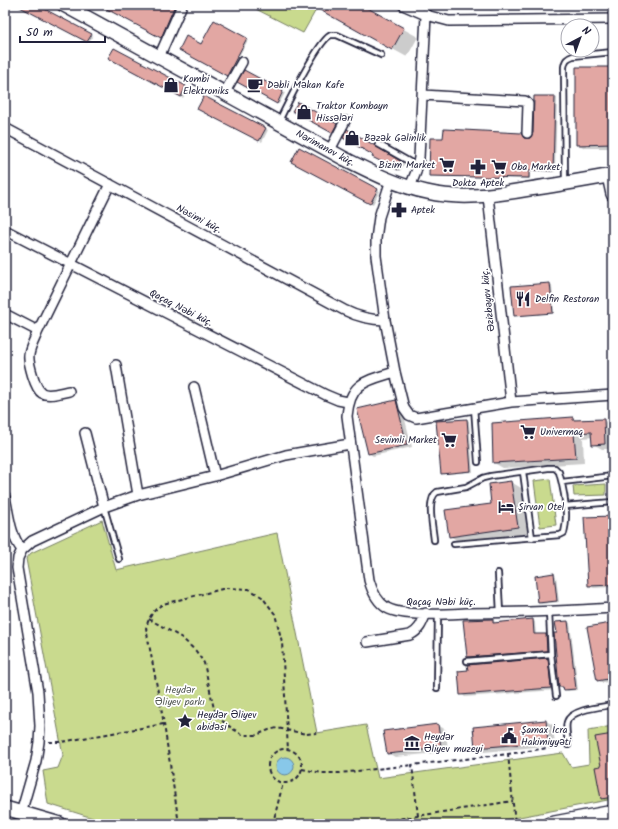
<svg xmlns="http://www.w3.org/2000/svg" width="618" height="829" font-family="Kalam,sans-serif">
	<rect width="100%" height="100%" fill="#fff"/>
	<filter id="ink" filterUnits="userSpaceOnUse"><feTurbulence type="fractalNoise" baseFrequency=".025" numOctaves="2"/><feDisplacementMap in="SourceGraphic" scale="8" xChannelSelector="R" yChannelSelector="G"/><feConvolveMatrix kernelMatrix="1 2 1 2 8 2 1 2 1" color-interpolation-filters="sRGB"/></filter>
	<g filter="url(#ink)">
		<path fill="#c9da8e" stroke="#767e64" d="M248,5H311L317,8L303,33Z
			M550,479L556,525L540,527L534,481Z
			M606,484V495L574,496L573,486Z
			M102,520L116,570L277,533L317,733L366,725L378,778L563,753L571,767L589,764L588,730L613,726V799L483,824H112L48,804L43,771L58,768L63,755L26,559L31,553Z"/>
		<path fill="#88c8e9" stroke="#5f86a3" d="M276 766a9 9 0 1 1 18 0a9 9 0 1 1-18 0Z"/>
		<path fill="#0003" d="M18,5H36L93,36L89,42Z
			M107,5H183L167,40L106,7Z
			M312,5H360L418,37L407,57Z
			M215,21L248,40L234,65L235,66L229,77L180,49L201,46Z
			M114,49L188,88L183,98L109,58Z
			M613,68V148H585L577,144Z
			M245,72L285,93L279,104L239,82Z
			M205,97L268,130L262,142L199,108Z
			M555,97L557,98L555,172L530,171V179L432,176L430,175L444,139L521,134L525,139H530Z
			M298,104L338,126L334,134L294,111Z
			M348,131L404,164L400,171L374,156L375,155Z
			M299,148L380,191L373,204L292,161Z
			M550,284L552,285L554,313L517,316L515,315L512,287Z
			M396,401L401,404L412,447L373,456L368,453Z
			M573,418L578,421L603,420L612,425L613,449H602L593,444V437L583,438L584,463L503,468L494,463Z
			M467,420L469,421L473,472L444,474L441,473Z
			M511,482L523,489L529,534L461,543L450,536L493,504L490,485Z
			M613,517V587L594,588L589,586Z
			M554,574L556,576L559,602L541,604L539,603Z
			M492,620L494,621L495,624L533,620L535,622L536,635H546L548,636L549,651L470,658L468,657Z
			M568,622L570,623L578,690L567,691L564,688L560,687Z
			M611,624L613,625V681L602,683L598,680Z
			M547,659L552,662L556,690L465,697L461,694Z
			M546,721L553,725L555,745L484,752L476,748Z
			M438,725L446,730L448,752L395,757L388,753Z
			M613,735V798L604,800L602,798Z"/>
		<path fill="#e2a7a3" stroke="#22223b" d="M16,5H37L92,34L87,42Z
			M99,5H175L161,38Z
			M311,5H362L404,28L392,50Z
			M214,20L247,38L227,76L179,50L186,36L201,44Z
			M114,48L186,86L181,97L108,58Z
			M576,67H613V144L576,145Z
			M244,70L283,91L277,104L237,82Z
			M204,96L266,128L259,141L197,109Z
			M534,96H555L553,171L529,170V178L429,176L430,138H443L444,129L521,133L524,138H530L533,133Z
			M298,102L337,124L332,133L292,111Z
			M347,129L402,162L398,170L372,157L373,155L343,138Z
			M299,147L378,189L370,204L291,162Z
			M550,283L553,313L514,316L511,286Z
			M396,400L407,445L368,454L357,409Z
			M573,417V420L604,419L605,444L592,445L591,432L574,433L576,458L493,463L492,423Z
			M467,419L471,471L441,474L436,421Z
			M511,481L518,527L449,537L445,510L491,504L489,484Z
			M613,516V585L588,586L584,517Z
			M554,573L557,601L538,603L535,576Z
			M493,619V623L533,619L534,634H546L547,651L467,657L463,620Z
			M568,621L576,689L564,690L563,687H559L554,633H557L555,622Z
			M611,623L613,632V678L597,681L587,627Z
			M548,658L551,688L460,695L458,671L468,670L467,665Z
			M546,720L548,742L475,748L473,727Z
			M438,724L441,748L387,754L383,731Z
			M613,734V797L601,799L595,767L601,766L595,737Z"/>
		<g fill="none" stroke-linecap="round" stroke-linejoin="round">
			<defs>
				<path id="lane" d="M426,15V5
					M279,121C286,107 318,40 331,35C333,35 335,35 337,35L381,55
					M378,144L417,166
					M565,183L564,67C565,60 567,58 573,56L613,52
					M474,407L478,462
					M523,472L532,538
					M562,482L613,476
					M565,506L613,502
					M104,507L119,559
					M434,540C433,528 426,499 437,492L466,487L483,478L491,476L548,468H555L559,472C564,490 569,514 564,533L560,535L454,544
					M498,573L500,613
					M549,612L551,654L556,696
					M467,661L551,654
					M437,688L438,614
					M568,745C568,738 565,728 567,722C571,709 601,707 613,705"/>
				<path id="street" d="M403,5L426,15L449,21L613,19
					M159,57L182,5
					M225,92L242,62
					M423,95L525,101L528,104L527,133
					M5,128L344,310C358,317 369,320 385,320
					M330,150L345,121
					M391,180L379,217L376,239V256L385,320L395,372C366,381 350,382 347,416L369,580C372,591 377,602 387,608C403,617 447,614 466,613C515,613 564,611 613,608
					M410,187L416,172L419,158L426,15
					M488,196L511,402
					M5,230L326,395L338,400L348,402
					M5,314L38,331
					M116,365L138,495
					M395,372L404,408L409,415L416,418L511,402L613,395
					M194,387L215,476
					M69,391C62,392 49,397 42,393C35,389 28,362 29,355C30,347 35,339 38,331L110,184
					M85,433L104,507
					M5,497C9,515 10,535 22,550
					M367,642L410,635C420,630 422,623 426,613
					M21,813L36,761L39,742L40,726L38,692L17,568L18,558L22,550L32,541L104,507L138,495L215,476L286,455L350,444"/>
				<g id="secondary">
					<path id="s1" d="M64,5L345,159C371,172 398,186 427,192C461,200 495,195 529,189C557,185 585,180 613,175"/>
					<path d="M609,176L613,194"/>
					<path d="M5,808L60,824"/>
					<path d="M5,823L9,824"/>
					<path d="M549,824L613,812"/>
				</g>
			</defs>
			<use href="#lane" stroke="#22223b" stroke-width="8"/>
			<use href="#street" stroke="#22223b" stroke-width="12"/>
			<use href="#secondary" stroke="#22223b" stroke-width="16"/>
			<path stroke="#22223b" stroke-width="2" stroke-dasharray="4 3" stroke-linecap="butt" d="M149,619L182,638L196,651L204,663L214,709L221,720L233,729L243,735H256L269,730L277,728L306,734L317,733
				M49,742H61L164,724
				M268 766a17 17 0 1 1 34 0a17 17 0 1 1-34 0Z
				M508,754L515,824
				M302,769L322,773H340L412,765
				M418,816L412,765L508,754L561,746
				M179,824L164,724L146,628C149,617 153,610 163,604L226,588L249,589L262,597L275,614L282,642L288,750
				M274,824V819L283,783
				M366,824L513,801"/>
			<use href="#lane" stroke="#fff" stroke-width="4.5"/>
			<use href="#street" stroke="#fff" stroke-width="9"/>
			<use href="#secondary" stroke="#fff" stroke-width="13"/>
		</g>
	</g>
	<defs>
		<symbol id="shop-bare" viewBox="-9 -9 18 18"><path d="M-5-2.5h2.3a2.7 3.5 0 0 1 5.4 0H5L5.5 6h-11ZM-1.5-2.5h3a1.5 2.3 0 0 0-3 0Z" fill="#22223b" stroke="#fff" stroke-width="2.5" paint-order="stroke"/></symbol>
		<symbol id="cafe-bare" viewBox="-9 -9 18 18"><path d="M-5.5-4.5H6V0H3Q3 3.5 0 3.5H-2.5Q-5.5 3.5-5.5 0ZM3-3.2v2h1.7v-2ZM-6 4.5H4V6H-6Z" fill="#22223b" stroke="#fff" stroke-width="2.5" paint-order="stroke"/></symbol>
		<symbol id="supermarket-bare" viewBox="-9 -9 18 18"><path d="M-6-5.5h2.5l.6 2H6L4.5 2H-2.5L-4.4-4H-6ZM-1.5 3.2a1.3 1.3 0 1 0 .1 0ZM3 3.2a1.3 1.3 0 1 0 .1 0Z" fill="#22223b" stroke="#fff" stroke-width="2.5" paint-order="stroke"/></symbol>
		<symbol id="pharmacy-bare" viewBox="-9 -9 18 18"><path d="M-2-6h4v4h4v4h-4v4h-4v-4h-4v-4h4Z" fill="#22223b" stroke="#fff" stroke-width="2.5" paint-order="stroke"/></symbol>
		<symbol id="restaurant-bare" viewBox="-9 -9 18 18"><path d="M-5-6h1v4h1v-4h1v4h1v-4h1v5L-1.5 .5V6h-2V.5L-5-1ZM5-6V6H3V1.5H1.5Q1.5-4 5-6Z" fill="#22223b" stroke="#fff" stroke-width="2.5" paint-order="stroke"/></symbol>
		<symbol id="hotel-bare" viewBox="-9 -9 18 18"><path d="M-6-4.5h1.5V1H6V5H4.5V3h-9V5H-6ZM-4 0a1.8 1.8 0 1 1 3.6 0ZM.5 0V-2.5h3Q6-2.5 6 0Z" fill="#22223b" stroke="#fff" stroke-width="2.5" paint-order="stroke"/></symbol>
		<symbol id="sight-bare" viewBox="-9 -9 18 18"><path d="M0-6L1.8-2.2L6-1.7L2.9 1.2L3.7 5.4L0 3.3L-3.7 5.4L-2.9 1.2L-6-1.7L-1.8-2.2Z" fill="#22223b" stroke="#fff" stroke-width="2.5" paint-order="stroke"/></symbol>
		<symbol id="civic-bare" viewBox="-9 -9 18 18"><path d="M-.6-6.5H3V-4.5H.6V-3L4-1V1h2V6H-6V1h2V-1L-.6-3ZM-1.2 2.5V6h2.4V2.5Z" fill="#22223b" stroke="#fff" stroke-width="2.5" paint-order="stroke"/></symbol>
		<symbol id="museum-bare" viewBox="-9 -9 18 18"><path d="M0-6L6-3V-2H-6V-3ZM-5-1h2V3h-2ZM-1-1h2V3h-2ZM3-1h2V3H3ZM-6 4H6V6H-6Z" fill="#22223b" stroke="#fff" stroke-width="2.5" paint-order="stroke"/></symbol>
	</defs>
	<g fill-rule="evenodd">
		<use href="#shop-bare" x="160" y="74" width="22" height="22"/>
		<use href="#cafe-bare" x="244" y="74" width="22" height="22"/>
		<use href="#shop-bare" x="293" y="101" width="22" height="22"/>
		<use href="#shop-bare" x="341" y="127" width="22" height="22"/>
		<use href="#supermarket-bare" x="436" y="154" width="22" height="22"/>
		<use href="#pharmacy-bare" x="467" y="156" width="22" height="22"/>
		<use href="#supermarket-bare" x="488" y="156" width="22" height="22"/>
		<use href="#pharmacy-bare" x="388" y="199" width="22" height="22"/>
		<use href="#restaurant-bare" x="512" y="288" width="22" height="22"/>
		<use href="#supermarket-bare" x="517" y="421" width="22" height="22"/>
		<use href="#supermarket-bare" x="438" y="429" width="22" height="22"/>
		<use href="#hotel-bare" x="495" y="496" width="22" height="22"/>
		<use href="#sight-bare" x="174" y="710" width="22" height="22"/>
		<use href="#civic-bare" x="498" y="725" width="22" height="22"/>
		<use href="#museum-bare" x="401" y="732" width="22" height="22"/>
	</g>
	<g text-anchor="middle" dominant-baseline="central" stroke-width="3.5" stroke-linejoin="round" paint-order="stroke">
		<g font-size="10" fill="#22223b" stroke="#fff" text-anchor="start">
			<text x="183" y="79">Kombi<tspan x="183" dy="12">Elektroniks</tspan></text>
			<text x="267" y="85">Dəbli Məkan Kafe</text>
			<text x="316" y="106">Traktor Kombayn<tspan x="316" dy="12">Hissələri</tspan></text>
			<text x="364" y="138">Bəzək Gəlinlik</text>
			<text x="435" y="165" text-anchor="end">Bizim Market</text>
			<text x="511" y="167">Oba Market</text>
			<text x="478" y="183" text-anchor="middle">Dokta Aptek</text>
			<text x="411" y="210">Aptek</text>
			<text x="535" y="299">Delfin Restoran</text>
			<text x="540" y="432">Univermaq</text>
			<text x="437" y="440" text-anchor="end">Sevimli Market</text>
			<text x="518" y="507">Şirvan Otel</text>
			<text x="197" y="715">Heydər Əliyev<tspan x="197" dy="12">abidəsi</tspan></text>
			<text x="521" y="730">Şamax İcra<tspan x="521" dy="12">Hakimiyyəti</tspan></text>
			<text x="424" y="737">Heydər<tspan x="424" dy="12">Əliyev muzeyi</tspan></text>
		</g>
		<g font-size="10" fill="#22223b" stroke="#fff">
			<text stroke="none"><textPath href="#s1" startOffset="298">Nərimanov küç.</textPath></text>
			<text transform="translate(199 219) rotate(28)">Nəsimi küç.</text>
			<text transform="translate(488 300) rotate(-96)">Əzizbəyov küç.</text>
			<text transform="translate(181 308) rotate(27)">Qaçaq Nəbi küç.</text>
			<text x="441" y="602">Qaçaq Nəbi küç.</text>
		</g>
		<g font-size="10" fill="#545954" stroke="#fff">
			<text x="180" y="690">Heydər<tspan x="180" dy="12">Əliyev parkı</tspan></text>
		</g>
	</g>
	<rect width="618" height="829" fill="none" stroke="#fff" stroke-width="20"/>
	<rect x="10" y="10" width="598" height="809" fill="none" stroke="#22223b" stroke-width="1.5" filter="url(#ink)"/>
	<g transform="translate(580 38) rotate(41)"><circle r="19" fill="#ffffff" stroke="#a7a7b1"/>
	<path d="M0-3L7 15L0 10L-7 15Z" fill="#22223b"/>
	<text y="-6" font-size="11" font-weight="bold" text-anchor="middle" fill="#22223b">N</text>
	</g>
	<path d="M20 36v6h85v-6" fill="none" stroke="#22223b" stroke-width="2"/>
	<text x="26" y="36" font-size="12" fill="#22223b" stroke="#ffffff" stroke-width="3" paint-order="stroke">50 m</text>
</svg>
